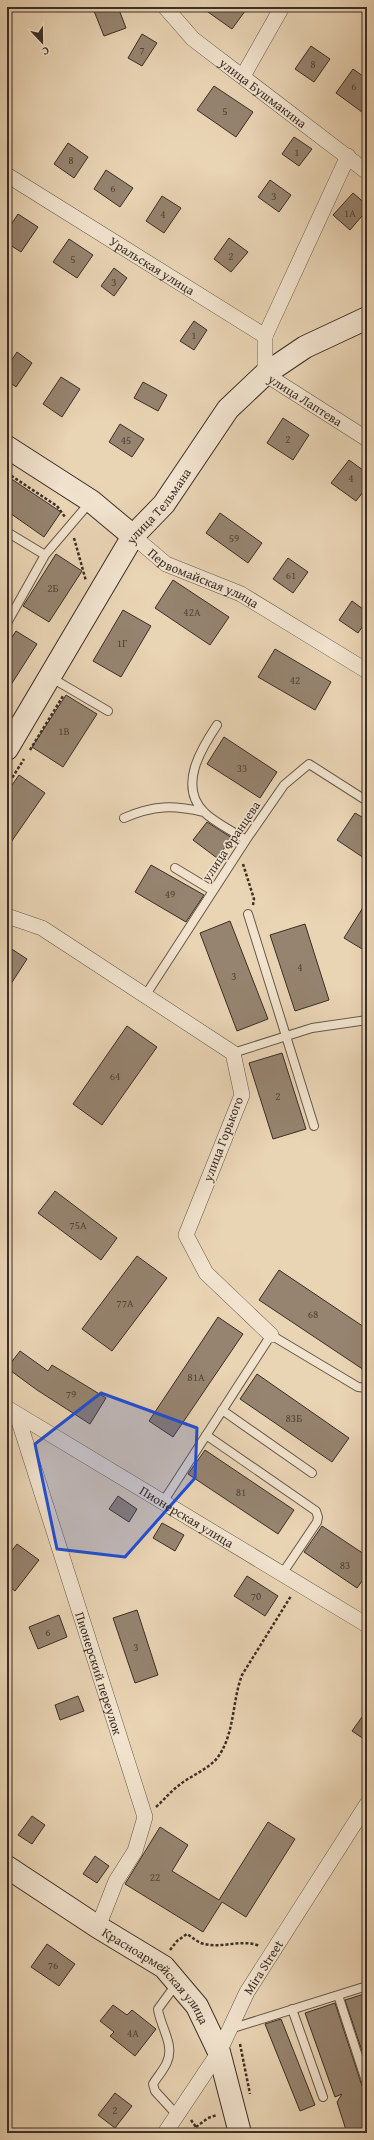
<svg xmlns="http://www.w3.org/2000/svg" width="374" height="2140" font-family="'Gentium Book Plus',serif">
	<rect width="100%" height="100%" fill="#e9d4b4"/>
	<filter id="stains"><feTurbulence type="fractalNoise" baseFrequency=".005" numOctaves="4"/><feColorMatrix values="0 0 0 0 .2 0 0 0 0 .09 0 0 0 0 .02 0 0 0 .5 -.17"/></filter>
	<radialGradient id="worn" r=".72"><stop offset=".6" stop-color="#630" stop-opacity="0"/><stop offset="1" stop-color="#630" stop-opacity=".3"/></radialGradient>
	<path fill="#968470" stroke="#3c2e26" d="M106,7H118L126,28L104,36L94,11Z
		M201,7H248L232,29Z
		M142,34L157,43L142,66L128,58Z
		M311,46L330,59L314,82L295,69Z
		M353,69L367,79V105L362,112L336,93Z
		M214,86L253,112L236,137L197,110Z
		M294,137L312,149L299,166L282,154Z
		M68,143L88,157L74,178L54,164Z
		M106,170L133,188L120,207L94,189Z
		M270,180L291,195L279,212L258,197Z
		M353,193L367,205V210L350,230L333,215Z
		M162,196L181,208L164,233L146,221Z
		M18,214L38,227L21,252L7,243V231Z
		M229,238L248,252L231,272L214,259Z
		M69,239L93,255L77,278L53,262Z
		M114,268L127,278L114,296L101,286Z
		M194,321L207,330L194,350L180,341Z
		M17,352L32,363L16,387L7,380V367Z
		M61,377L80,389L62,417L43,404Z
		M143,382L167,395L158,411L134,398Z
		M283,418L309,435L293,460L267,443Z
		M120,424L144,439L132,457L109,442Z
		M349,460L367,473V487L356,501L331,483Z
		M7,476L61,512L44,537L7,511Z
		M220,513L262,543L248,563L206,533Z
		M56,554L82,571L49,622L23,606Z
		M288,558L308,572L293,593L273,579Z
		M173,580L229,617L210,645L155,608Z
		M352,601L367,612V620L358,633L339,620Z
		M123,610L151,626L121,677L93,661Z
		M16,631L37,644L7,691V645Z
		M275,649L331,682L315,710L258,677Z
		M66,695L97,714L63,767L32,747Z
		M224,737L277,772L260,798L207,764Z
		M19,775L45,793L7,848V792Z
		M355,813L367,820V860L337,840Z
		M207,822L232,838L217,858L193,840Z
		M151,865L204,895L186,922L135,892Z
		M367,901V952L344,938Z
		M230,921L268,1019L237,1031L200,933Z
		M305,924L329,1000L295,1011L270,935Z
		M7,946L27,959L7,990Z
		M127,1026L157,1047L102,1125L73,1104Z
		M282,1053L306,1129L273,1139L249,1063Z
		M55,1191L117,1238L101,1260L38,1213Z
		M137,1256L167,1278L112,1351L82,1329Z
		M279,1270L367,1329V1372L259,1300Z
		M218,1317L243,1334L173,1437L149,1421Z
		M20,1351L48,1371L52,1365L106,1398L90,1424L37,1390L7,1368Z
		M257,1374L349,1438L332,1462L240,1399Z
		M205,1450L294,1510L278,1534L188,1474Z
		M118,1496L137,1509L129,1522L109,1509Z
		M162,1523L184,1535L175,1551L153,1538Z
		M322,1526L367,1556V1574L357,1588L304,1552Z
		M17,1544L39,1560L15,1591L7,1585V1557Z
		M247,1576L278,1596L265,1616L234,1596Z
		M137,1610L158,1675L135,1683L113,1618Z
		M59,1615L67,1637L38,1649L29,1627Z
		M78,1696L84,1711L60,1720L55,1705Z
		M367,1710V1741L352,1731Z
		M32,1816L45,1825L32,1844L18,1835Z
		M268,1822L295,1839L246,1917L222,1902L203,1932L125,1884L160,1827L188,1845L172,1871L219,1900Z
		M95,1856L109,1866L97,1883L83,1874Z
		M47,1944L75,1964L59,1986L31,1967Z
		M367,1993V2066L345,2000Z
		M335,2003L362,2086L367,2089V2133H347L337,2102L342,2094L335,2097L305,2013Z
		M113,2005L127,2015L132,2010L156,2029L135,2056L110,2036L114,2032L100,2021Z
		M281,2019L315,2105L300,2111L265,2024Z
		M115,2093L132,2106L115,2128L98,2115Z"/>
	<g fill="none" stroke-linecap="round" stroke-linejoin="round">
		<defs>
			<path id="lane" d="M7,532L45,555
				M7,623L45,555L91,501
				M50,677L108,711
				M217,725C201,749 178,786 204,812C215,823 233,831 246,840
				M124,818C154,805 173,805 204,812
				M175,868L213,891
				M248,914L314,1126
				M145,996L246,840L284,785L309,764L367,801
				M233,1053L312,1028L367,1020
				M222,1410L312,1473
				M206,1435L316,1511L318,1517L317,1522L282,1574
				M163,1502L271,1335L358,1387L367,1388
				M338,1995L367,2084
				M292,2009L323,2097
				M230,2029L367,1986
				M177,2115L155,2091L153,2084C157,2077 164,2070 167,2062C175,2045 160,2026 158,2009L177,1983"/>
			<g id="street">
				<path id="s1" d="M165,7L193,39L367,172"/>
				<path d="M243,76L282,7"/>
				<path id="s2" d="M7,175L265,336V374L367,439"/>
				<path d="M265,336L348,156"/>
				<path id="s3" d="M133,536L166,564L241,594L367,671"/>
				<path d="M7,916L42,928L233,1053L242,1095L186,1235L206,1273L271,1335"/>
				<path id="s4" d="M7,1408L367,1625"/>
				<path id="s5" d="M17,1415L145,1817L135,1851L116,1881L98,1927"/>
				<path id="s6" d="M165,2133L219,2052L247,1992L367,1804"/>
			</g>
			<g id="secondary">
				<path d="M7,447L91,501L133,536"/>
				<path id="s7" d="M7,749L133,536L164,504L228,409L265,374L305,347L367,318"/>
				<path id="s8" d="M7,1867L98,1927L164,1967L197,2006L219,2052L240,2133"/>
			</g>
		</defs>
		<use href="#lane" stroke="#67584a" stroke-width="10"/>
		<use href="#street" stroke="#67584a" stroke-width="16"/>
		<use href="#secondary" stroke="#3c2e26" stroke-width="24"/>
		<path stroke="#3c2e26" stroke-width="2.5" stroke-dasharray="3 2" stroke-linecap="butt" d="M7,473L57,506L65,517
			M74,538L86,581
			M30,750L63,696
			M7,786L24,759
			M243,864L254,899L253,905
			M156,1807C164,1800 170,1792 178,1786C190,1776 209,1769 218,1757C235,1733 232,1701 242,1675L291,1596
			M170,1950L177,1941L187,1934C192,1937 196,1941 201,1943C220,1950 241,1938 260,1946
			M240,2044L250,2094
			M191,2120L196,2127L192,2133
			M196,2127L208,2118L217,2115"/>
		<use href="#lane" stroke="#f1e3ce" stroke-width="8"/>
		<use href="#street" stroke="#f1e3ce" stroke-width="15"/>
		<use href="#secondary" stroke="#f1e3ce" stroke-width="22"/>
	</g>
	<path fill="#1d4ed8" fill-opacity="0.2" stroke="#1d4ed8" stroke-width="3" stroke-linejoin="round" d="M101,1393L197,1428L195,1478L125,1557L57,1549L35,1444Z"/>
	<g text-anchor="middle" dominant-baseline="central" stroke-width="3" stroke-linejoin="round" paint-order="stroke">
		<g font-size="11" fill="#524438">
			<text x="142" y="50">7</text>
			<text x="313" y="64">8</text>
			<text x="354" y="86">6</text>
			<text x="225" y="111">5</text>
			<text x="297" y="152">1</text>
			<text x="71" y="160">8</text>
			<text x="113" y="188">6</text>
			<text x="274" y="196">3</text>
			<text x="350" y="213">1А</text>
			<text x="163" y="214">4</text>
			<text x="231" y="256">2</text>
			<text x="73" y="259">5</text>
			<text x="114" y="282">3</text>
			<text x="194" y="335">1</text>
			<text x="288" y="439">2</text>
			<text x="126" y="440">45</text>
			<text x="351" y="478">4</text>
			<text x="234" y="538">59</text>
			<text x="291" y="575">61</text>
			<text x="53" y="588">2Б</text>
			<text x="192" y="612">42А</text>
			<text x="122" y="643">1Г</text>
			<text x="295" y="680">42</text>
			<text x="64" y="731">1В</text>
			<text x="242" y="768">33</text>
			<text x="170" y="894">49</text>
			<text x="300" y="967">4</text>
			<text x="234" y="976">3</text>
			<text x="115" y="1076">64</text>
			<text x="278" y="1096">2</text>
			<text x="78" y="1225">75А</text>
			<text x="125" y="1303">77А</text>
			<text x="313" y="1314">68</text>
			<text x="196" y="1377">81А</text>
			<text x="71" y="1394">79</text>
			<text x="294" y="1418">83Б</text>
			<text x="241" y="1492">81</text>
			<text x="345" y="1565">83</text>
			<text x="256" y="1596">70</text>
			<text x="48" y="1632">6</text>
			<text x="136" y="1647">3</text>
			<text x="155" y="1877">22</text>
			<text x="53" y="1965">76</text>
			<text x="133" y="2033">4А</text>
			<text x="115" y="2110">2</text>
		</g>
		<g font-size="13" fill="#3c2e26" stroke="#f1e3ce">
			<text stroke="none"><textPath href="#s1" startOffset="131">улица Бушмакина</textPath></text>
			<text stroke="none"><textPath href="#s2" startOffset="171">Уральская улица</textPath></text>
			<text stroke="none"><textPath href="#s2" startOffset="390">улица Лаптева</textPath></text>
			<text stroke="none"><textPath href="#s7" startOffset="287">улица Тельмана</textPath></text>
			<text stroke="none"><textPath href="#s3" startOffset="83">Первомайская улица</textPath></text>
			<text transform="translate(231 841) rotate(-56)">улица Францева</text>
			<text transform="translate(223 1139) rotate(-69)">улица Горького</text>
			<text stroke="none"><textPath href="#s4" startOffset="210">Пионерская улица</textPath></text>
			<text stroke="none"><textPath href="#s5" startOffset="271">Пионерский переулок</textPath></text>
			<text stroke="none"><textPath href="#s6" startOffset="193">Mira Street</textPath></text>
			<text stroke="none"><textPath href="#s8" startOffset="186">Красноармейская улица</textPath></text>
		</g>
	</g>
	<rect width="374" height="2140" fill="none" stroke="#e9d4b4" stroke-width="24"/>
	<rect x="8" y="8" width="358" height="2124" fill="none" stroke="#3c2e26" stroke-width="2"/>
	<rect x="12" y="12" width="350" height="2116" fill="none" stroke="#3c2e26"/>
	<g transform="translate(42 42) rotate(158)" stroke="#f1e3ce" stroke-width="3" paint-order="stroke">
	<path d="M0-3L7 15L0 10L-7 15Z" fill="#3c2e26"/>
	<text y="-6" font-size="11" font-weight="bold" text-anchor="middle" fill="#3c2e26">С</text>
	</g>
	<rect width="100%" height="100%" filter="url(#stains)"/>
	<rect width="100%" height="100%" fill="url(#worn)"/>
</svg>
